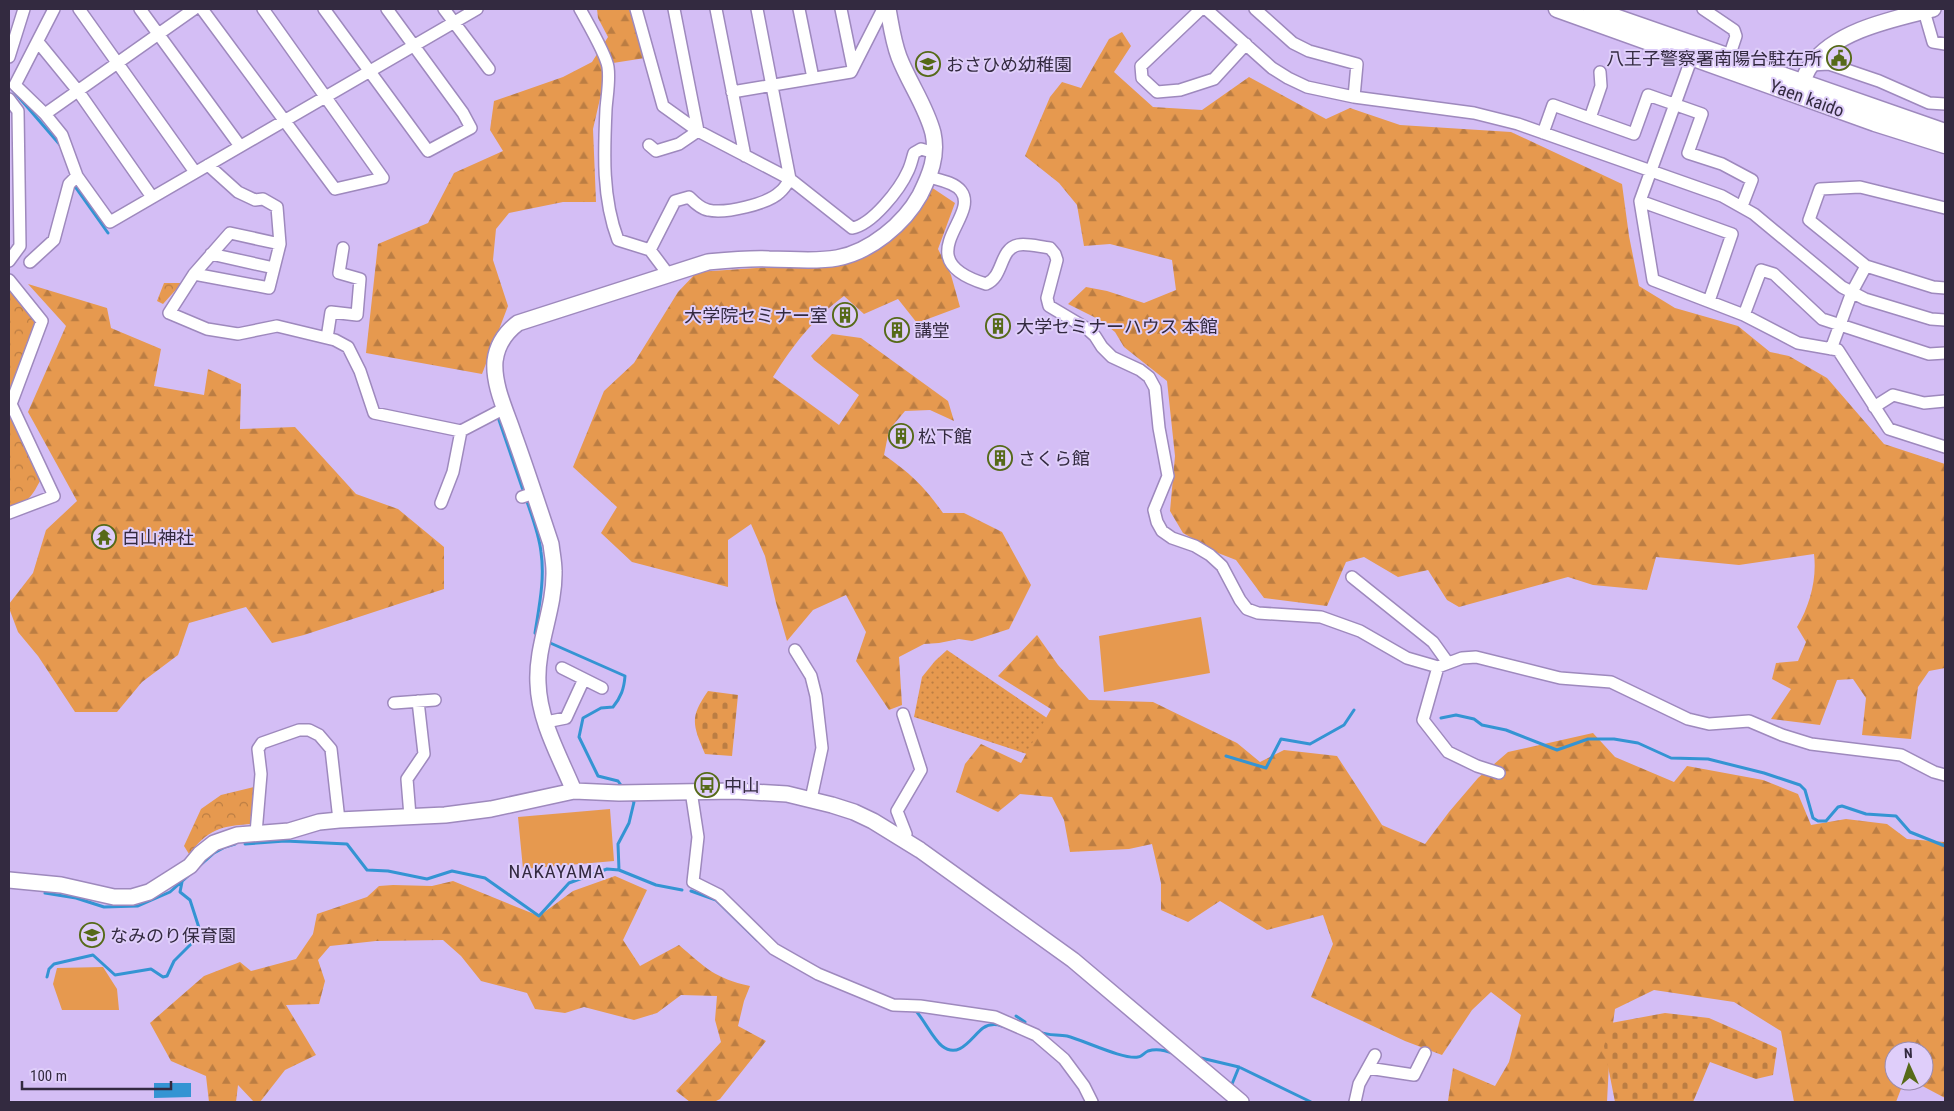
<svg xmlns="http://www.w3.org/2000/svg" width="1954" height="1111" font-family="'Roboto Condensed','Noto Sans JP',sans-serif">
	<defs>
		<pattern id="grass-dots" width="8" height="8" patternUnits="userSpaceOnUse" patternTransform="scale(1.25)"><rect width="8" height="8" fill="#e6994f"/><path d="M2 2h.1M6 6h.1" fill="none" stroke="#bb7d43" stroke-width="1.8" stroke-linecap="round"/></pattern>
		<pattern id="forest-firs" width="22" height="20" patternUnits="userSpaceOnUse" patternTransform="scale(1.25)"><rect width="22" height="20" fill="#e6994f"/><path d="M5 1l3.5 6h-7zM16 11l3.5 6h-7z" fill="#bb7d43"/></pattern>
		<pattern id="cemetery-stones" width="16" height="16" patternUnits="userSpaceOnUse" patternTransform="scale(1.25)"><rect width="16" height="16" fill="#e6994f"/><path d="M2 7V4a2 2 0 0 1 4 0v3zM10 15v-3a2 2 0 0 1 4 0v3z" fill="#bb7d43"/></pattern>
		<pattern id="park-crowns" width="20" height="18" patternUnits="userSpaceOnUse" patternTransform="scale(1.25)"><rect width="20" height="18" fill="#e6994f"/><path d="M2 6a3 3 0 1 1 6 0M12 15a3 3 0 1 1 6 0" fill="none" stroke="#bb7d43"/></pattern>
	</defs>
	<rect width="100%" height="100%" fill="#d4bef5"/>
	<path fill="url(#grass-dots)" d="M947,650L1047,718L1027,754L914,717L922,677L935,661Z"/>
	<path fill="url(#forest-firs)" d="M597,9H629L645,58L613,63L602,90L593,129L596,202H563L509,213L496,229L493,260L508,306L482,374L366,353L378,244L428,223L454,173L503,151L490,130L494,101L563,77L592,62L608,37L598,18Z
		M1122,32L1131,46L1114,72L1153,107L1202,110L1249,77L1326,119L1350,108L1400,125L1511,132L1622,184L1629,236L1639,286L1675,308L1738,326L1770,352L1789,356L1827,378L1884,444L1945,464V668L1929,671L1918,687L1911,739L1862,735L1866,698L1853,679L1837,680L1820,725L1771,719L1791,689L1772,679L1776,663L1798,661L1806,642L1797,627C1810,605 1817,579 1814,554L1739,565L1656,557L1647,590L1593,585L1568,577L1459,607L1447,600L1428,570L1398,577L1364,557L1346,562L1327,606L1264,598L1236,560L1218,553L1183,533L1170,511L1175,456L1167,381L1124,347L1115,332L1100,320L1068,304L1086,287L1107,291L1144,303L1176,290L1172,260L1110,244L1084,246L1077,205L1059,183L1025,156L1050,97L1062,82L1081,88L1109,39Z
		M931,187L955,203L938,249L951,275L960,307L917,323L898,299L864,314L844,296C812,320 794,344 773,377L839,425L859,395L814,360L811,356L832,334L861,338L948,401L954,421L930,410L905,411L889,430L884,455C911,474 924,486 943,513H964L1002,532L1031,585L1009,629L972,641L959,639L939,643L924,644L899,657L902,705L889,710L856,661L866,632L846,595L813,610L787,641L776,603L765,556L751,524L728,540V587L632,562L601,533L617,507L573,467L604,391L634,363L678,292L697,272L801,265L856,259L899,234Z
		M28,284L107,308L111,328L161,349L154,386L204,395L208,369L241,384L240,429L295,427L356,494L398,509L444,547V589L304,635L272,643L246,607L189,623L178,655L142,682L117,712H75L38,656L18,632L9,608V604L33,573L46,530L77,501L28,412L66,326Z
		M1037,635L1058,665L1089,700L1153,702L1237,743L1260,762L1284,750L1337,756L1382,825L1425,844L1449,812L1478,778L1508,752L1593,733L1615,757L1674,782L1687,766L1763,780L1798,794L1811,825L1846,819L1887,824L1907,839L1945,842V1098L1913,1081H1924V1051H1894V1081H1904L1896,1102H1794L1781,1031L1734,1002L1654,990L1615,1009L1610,1044L1607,1102H1450L1448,1101L1453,1068L1495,1086L1509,1062L1521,1015L1491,992L1472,1010L1442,1055L1405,1041L1311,997L1333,944L1323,915L1267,930L1220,901L1188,922L1161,910V883L1152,844L1129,849L1070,852L1064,820L1052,797L1020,794L998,812L956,792L965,764L981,744L1021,763L1051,709L998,676Z
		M615,876L647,890L623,940L640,966L679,945C706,968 714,978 750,986L744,1001L738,1026L766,1041L720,1099L714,1102H690L676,1091L721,1042L715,1020L717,996L681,995L657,1013L634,1020L584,1007L565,1013L535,1009L527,993L481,981L461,956L443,940L376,941L330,946L318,960L325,981L319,1004L286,1005L316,1055L285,1070L260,1102H254L238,1085L236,1102H209L206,1076L171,1061L150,1023L204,976L240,962L251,971L296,959L313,934L317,914L367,897L379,886L393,885L432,886L453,881L539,916L573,891Z"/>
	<path fill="url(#cemetery-stones)" d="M708,691L738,695L732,756L705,754C693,725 689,718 708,691Z
		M1665,1013L1709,1018L1777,1048L1773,1075L1756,1079L1710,1062L1693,1102H1615L1604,1046L1611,1023Z"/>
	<path fill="url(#park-crowns)" d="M164,283H182L163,304L157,301Z
		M9,286L37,322L9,392Z
		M9,414L35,462L40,481C31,498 27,503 9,509Z
		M254,787L250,824C220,826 208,830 189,854L184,846L201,809L221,795Z"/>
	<path fill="#e6994f" d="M1201,617L1210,673L1104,692L1099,636Z
		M610,809L614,861L523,869L518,817Z
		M103,967L117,989L119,1010H62L53,984L57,968Z"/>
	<path fill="#3494d3" d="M154,1083H191V1097L154,1098Z"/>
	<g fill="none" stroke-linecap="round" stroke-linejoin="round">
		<path stroke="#3494d3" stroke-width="3" d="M10,87L61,146
			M76,188L108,233
			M499,420L524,493
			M526,499C532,516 539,534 541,552C545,579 539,607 535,633L539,636
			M548,642L625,676C624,689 621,697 613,707L601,708L583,718L579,737L598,776L618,781L623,788
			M1441,718L1456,715L1474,719L1482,725L1506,730L1557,750L1588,739H1614L1638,743L1671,758L1708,759L1764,773L1800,785L1805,790L1813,818L1818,821H1826L1838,807L1842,806L1866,814L1896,816L1910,832L1945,846
			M1226,756L1266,768L1281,739L1310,744L1344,725L1354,710
			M245,844L285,841L347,844L367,870L388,871L427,879L452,871L485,878L539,916L569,883L607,869L619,870L656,885L682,890
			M619,870L618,844L629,823L634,802L631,799
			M691,891L716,900L757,940
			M45,893L76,898L104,907L138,906L170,892L214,853L225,847L235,844
			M47,977L49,969L54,964L93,955L115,975L151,969L163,977L167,976L174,961L201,934L190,900L180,892L182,882
			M914,1011H916C924,1020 934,1040 942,1046C960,1060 972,1036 983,1028C989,1024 996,1024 1002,1026
			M1016,1016L1025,1022
			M1040,1032C1048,1036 1058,1034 1067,1036C1083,1040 1124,1060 1138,1057C1141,1057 1144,1053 1148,1051C1157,1048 1165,1050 1174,1054
			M1201,1058L1239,1067L1311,1102
			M1232,1084L1239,1067"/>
		<defs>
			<path id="minor" d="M54,9L15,85L45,114L62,135L77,176L110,222L477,9
				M79,9L195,172
				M140,9L240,146
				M202,9L335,189L383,178L263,9
				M324,9L428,151L471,128L463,113L387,9
				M444,9L489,69
				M580,9C587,22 606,54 608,67C610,81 607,95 606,109C604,153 602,198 618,240L650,250L668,274
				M636,9L663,106L698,131L790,179C787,184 784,189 780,192C768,204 725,214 708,210C701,209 694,202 689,197L675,201L650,250
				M674,9L698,131
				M716,9L745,156
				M757,9L790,179L852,228C872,225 900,189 908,171C911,165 912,159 914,153L921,149L935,153
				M799,9L813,78
				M841,9L853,68
				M1201,9L1141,66L1142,78L1157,92L1180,90L1214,79L1246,44
				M1206,9L1272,68L1288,78L1307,87L1354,97L1474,113L1518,124L1722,196L1754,214L1842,287L1865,299L1931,319L1945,320
				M1255,9L1293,43L1309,51L1357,64L1354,97
				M1703,9L1734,30L1736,36L1729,57
				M1924,11L1933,42L1945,44
				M38,42L78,91L152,197
				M9,57L24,9
				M1692,57L1640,201L1653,280L1744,315L1798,343L1838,350L1889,429L1945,447
				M1811,65L1829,64L1879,81L1929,103L1945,104
				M732,92L851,72L883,9
				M9,99L18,111L20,246L9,261
				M45,114L194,9
				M1590,118L1601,86L1600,72
				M1543,133L1553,105L1634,134L1648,95L1702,114L1688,153L1722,164L1752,180L1742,206
				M649,145L656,151L679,144L698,131
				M929,177C939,180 954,182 961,191C981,217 905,259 986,284C1004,277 999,249 1018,245C1027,243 1040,247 1050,248L1055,254L1057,260L1047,298L1049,306L1086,328L1095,336L1102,347L1112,357L1140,370L1149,377L1155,388L1159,428L1168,476L1154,510L1157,522L1162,531L1172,538L1195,546L1210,555L1222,566L1240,600L1247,609L1258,613L1321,617L1360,631L1407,658L1438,667L1462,658L1476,657L1560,678L1611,682L1688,719L1709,724L1749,721L1782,735L1811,744L1901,755L1934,772L1945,775
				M1640,201L1732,234L1709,301
				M1945,208L1860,187L1820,189L1809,220L1866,266L1933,287L1945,288
				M280,244L230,233L194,274L169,313L207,329L238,334L277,326L335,340L348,347L360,371L374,413L461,431L453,472L441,503
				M211,254L274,268
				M30,262L54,240L69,184L77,176
				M194,274L269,288L280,244L277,207L263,199L255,200L238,192L208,165
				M9,280L42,321L11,404L54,496L9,513
				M1744,315L1761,270L1774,274L1822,319L1929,354L1945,353
				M327,338L331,312L357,315L360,279L339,273L343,248
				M1831,349L1852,292L1866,266
				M1874,407L1893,395L1924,403L1945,401
				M461,431L505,408
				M522,497L534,493
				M1352,577L1433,642L1448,663
				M795,650L811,676L816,696L822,748L811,799
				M1438,667L1423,720L1448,752L1477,766L1499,773
				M562,668L602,688
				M394,703L435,700
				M903,714L921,770L897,811L906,834L904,840
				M546,722L566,718L584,679
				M691,791L698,837L693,882L719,895L774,949L818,974L893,1005L920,1006L995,1017L1036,1035L1064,1059L1084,1086L1092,1102
				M410,816L407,779L424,754L418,701
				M256,833L261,774L258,749L262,743L299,730H309L319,735L331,749L339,820
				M1368,1068L1414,1075L1425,1053
				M1355,1102L1359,1084L1375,1055"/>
			<path id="tertiary" d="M1798,94C1802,84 1805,73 1811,65C1836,30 1894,19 1933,9
				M574,791C560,757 539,721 538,683C536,645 555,609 554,571C554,562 552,553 551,544C539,508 527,471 514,435C507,413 493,386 495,361C497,345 506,332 518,323L708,262C729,260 749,258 769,259C792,259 815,262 837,258C870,252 904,224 920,195C930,175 938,156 933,133C926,106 909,83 899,57C893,41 891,25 888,9
				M9,880L61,885L114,897H132L149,892L190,866L200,854L214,843L237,835L289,831L319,822L339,820L445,815L491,809L574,791L619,793L735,791L787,794L832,805L854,812L873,821L920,850L1073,960L1241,1102"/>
			<path id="secondary" d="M1557,9L1875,123L1945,145
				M1592,9L1945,132"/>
		</defs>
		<use href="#minor" stroke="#9e89bd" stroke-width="14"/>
		<use href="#tertiary" stroke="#9e89bd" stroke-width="18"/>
		<use href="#secondary" stroke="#9e89bd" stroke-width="19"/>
		<use href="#minor" stroke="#fff" stroke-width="11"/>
		<use href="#tertiary" stroke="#fff" stroke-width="15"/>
		<use href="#secondary" stroke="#fff" stroke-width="16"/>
	</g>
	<defs>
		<symbol id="civic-ring" viewBox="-11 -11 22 22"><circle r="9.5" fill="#dfcefa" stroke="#566a18" stroke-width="1.5"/><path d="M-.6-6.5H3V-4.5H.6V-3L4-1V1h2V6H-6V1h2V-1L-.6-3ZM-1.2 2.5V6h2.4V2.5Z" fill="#566a18"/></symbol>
		<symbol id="school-ring" viewBox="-11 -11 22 22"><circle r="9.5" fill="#dfcefa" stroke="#566a18" stroke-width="1.5"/><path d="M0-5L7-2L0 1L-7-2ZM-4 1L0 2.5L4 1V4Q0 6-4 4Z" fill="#566a18"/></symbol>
		<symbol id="building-ring" viewBox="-11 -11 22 22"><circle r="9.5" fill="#dfcefa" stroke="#566a18" stroke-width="1.5"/><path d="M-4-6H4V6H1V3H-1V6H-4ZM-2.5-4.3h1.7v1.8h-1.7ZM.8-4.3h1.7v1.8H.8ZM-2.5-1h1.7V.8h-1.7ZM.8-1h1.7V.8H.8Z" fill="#566a18"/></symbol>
		<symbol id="temple-ring" viewBox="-11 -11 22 22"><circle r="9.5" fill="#dfcefa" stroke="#566a18" stroke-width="1.5"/><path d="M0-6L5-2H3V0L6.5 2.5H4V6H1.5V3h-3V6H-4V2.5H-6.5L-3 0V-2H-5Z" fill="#566a18"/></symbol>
		<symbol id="bus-ring" viewBox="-11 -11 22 22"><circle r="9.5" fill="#dfcefa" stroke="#566a18" stroke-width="1.5"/><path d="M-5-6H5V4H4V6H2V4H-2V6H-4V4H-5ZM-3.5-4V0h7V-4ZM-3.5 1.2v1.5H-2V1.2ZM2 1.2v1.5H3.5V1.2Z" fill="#566a18"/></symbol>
	</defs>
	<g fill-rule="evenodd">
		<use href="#civic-ring" x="1825" y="44" width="28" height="28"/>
		<use href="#school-ring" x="914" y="50" width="28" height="28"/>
		<use href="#building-ring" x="831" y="301" width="28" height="28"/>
		<use href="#building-ring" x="984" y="312" width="28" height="28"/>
		<use href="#building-ring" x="883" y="316" width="28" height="28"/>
		<use href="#building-ring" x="887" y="422" width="28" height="28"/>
		<use href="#building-ring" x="986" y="444" width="28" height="28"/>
		<use href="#temple-ring" x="90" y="523" width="28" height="28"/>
		<use href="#bus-ring" x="693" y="771" width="28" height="28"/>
		<use href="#school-ring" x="78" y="921" width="28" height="28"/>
	</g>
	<g text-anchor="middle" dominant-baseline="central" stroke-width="4" stroke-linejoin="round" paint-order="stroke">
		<g font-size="18" fill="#332a40" stroke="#dfcefa" text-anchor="start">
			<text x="1822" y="58" text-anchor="end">八王子警察署南陽台駐在所</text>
			<text x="946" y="64">おさひめ幼稚園</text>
			<text x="828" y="315" text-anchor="end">大学院セミナー室</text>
			<text x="1016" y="326">大学セミナーハウス 本館</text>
			<text x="914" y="330">講堂</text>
			<text x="918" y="436">松下館</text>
			<text x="1018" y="458">さくら館</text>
			<text x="122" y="537">白山神社</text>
			<text x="724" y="785">中山</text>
			<text x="110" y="935">なみのり保育園</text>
		</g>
		<g font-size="18" fill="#332a40" stroke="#dfcefa">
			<text transform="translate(1807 98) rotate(20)">Yaen kaido</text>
		</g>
		<g font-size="19" letter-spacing="1" fill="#332a40" stroke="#dfcefa">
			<text x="557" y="871">NAKAYAMA</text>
		</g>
	</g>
	<rect width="1954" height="1111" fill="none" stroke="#332a40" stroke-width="20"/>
	<g transform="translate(1909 1066) rotate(357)"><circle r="24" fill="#dfcefa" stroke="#9a8cb0"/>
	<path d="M0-4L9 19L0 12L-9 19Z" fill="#566a18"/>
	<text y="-8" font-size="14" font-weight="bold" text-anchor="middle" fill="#332a40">N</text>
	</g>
	<path d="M22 1081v8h149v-8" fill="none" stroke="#332a40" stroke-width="2.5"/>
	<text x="30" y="1081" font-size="15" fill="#332a40" stroke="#dfcefa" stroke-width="4" paint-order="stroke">100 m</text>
</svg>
